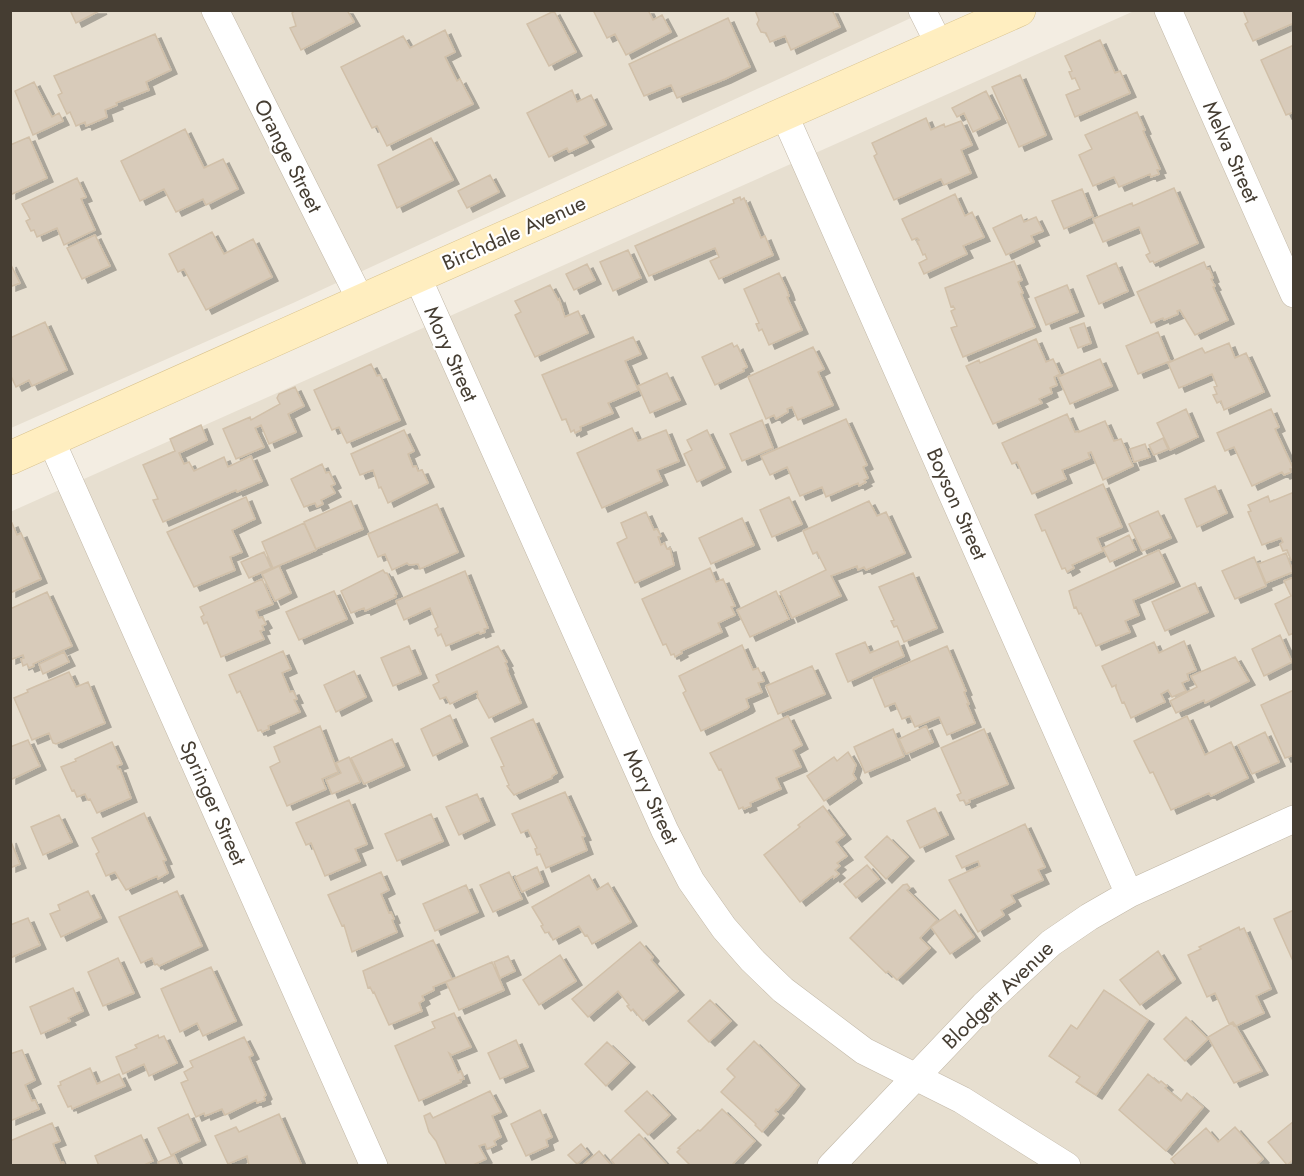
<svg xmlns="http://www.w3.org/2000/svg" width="1304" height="1176" font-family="Jost,sans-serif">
	<defs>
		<filter id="shadow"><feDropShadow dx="6" dy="4" stdDeviation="0" flood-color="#0004"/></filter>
	</defs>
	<rect width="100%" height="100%" fill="#f3ede2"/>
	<path fill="#e7dfd0" d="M10,11H926L293,303L11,428Z
		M1134,11H1293V1165H11L10,512Z"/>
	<path fill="#d8cbba" stroke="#d1c0a9" stroke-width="1.5" filter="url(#shadow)" d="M70,10H101L76,23Z
		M296,10H347L354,22L301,50L290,28L296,26L292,13Z
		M593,10H648L653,20L662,15L671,32L626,55L615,34L607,38Z
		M755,10H832L840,27L791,50L785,36L770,42L766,33L761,32L757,24L759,20Z
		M1243,10H1294V23L1253,41L1245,24L1248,22Z
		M554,11L576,52L549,66L527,24Z
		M728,18L750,67L725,79L677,98L671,85L644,96L629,64Z
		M445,30L455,52L445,57L457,81L460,79L473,104L387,146L377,126L372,128L341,67L403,36L410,48Z
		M155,34L171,70L146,82L149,90L116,103L117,105L105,110L107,117L86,126L85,122L76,126L70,112L67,114L58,95L62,93L54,76Z
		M1100,40L1115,73L1120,71L1130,93L1075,117L1066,95L1080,89L1075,78L1072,79L1069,72L1072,71L1065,56Z
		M1294,45V112L1286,115L1261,60Z
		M1020,75L1046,135L1019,147L992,87Z
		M34,82L52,117L59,113L63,121L33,135L15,91Z
		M572,90L577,102L591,95L606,125L584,136L588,143L569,152L567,148L549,157L527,113Z
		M986,91L1000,119L973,132L964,113L957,117L952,108Z
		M1137,112L1145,130L1143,131L1160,169L1157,170L1159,174L1151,177L1150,174L1119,187L1114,177L1093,186L1079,155L1092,149L1085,135Z
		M926,118L931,130L944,124L945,127L961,121L972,145L961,150L971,173L944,185L941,179L894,200L874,156L877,154L872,143Z
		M185,129L204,168L223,159L238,189L206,205L203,199L176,212L164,189L140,201L121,161Z
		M29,137L47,178L10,195V145Z
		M431,138L453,180L397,208L378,165Z
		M490,175L499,192L467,208L458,191Z
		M77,178L86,197L81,199L95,230L64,245L57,228L37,237L34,230L31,231L26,221L30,219L22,204Z
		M1174,188L1198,243L1154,263L1153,261L1150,262L1146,255L1150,253L1139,227L1103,242L1093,219L1132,203L1133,206Z
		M1082,189L1093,216L1064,229L1052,201Z
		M955,194L965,216L972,212L984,237L963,246L967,254L924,274L919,263L927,259L925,254L923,255L917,241L919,240L917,238L912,240L902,219Z
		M740,197L741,200L744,198L761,238L765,236L773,255L719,279L710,261L719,257L715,248L649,276L635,246L734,203L733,200Z
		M1021,215L1024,222L1036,217L1043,231L1031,236L1034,242L1006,255L993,228Z
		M212,232L224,254L253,239L272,277L206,310L184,269L178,272L169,254Z
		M95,235L110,266L82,279L67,248Z
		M628,250L641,278L613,291L600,262Z
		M1014,261L1022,280L1018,282L1023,293L1021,294L1035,327L963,357L951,328L957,326L951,311L955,309L953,306L951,307L945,288Z
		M1204,262L1207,269L1209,268L1213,278L1211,279L1215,286L1213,287L1228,320L1195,335L1180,310L1177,311L1178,314L1164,320L1163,318L1151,323L1137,292Z
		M10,263L20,283L10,287Z
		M1116,263L1128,291L1099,304L1087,276Z
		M587,264L595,280L574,290L566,274Z
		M779,273L787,290L789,296L787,297L802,330L769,345L762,329L759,331L756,324L759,323L744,289Z
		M550,285L558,300L559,299L565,317L578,311L588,333L535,357L515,315L521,312L515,301Z
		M1067,285L1078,312L1046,325L1035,298Z
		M45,322L67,370L32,386L29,380L16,387L10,374V338Z
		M1084,323L1091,343L1078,348L1070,328Z
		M1158,332L1170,361L1138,374L1126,346Z
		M633,337L641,354L625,361L638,390L608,403L613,413L580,427L581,430L575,433L574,430L571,432L566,419L562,420L542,375Z
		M1036,339L1046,362L1053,359L1060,374L1054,377L1057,385L1050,388L1052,393L1039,399L1042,403L993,424L966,366L979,360L980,363Z
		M732,343L734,347L737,345L747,367L743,369L744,371L715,385L702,357Z
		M1229,343L1235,358L1246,353L1264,392L1224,410L1221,401L1217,403L1213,395L1217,394L1214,387L1217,386L1212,374L1179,388L1168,363L1202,348L1205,353Z
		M813,347L824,369L818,372L833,405L798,420L792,407L787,409L788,412L776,419L774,415L766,419L748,377Z
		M1100,359L1112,386L1070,404L1058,377Z
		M371,364L377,376L380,375L400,420L347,443L339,427L332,430L314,390Z
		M667,373L680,400L650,413L638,386Z
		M295,387L304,406L288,414L296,432L269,444L261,425L255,428L264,447L236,459L223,429L250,417L251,420L280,404L277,398L279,394Z
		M1186,409L1198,437L1170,450L1157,423Z
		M1271,409L1279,427L1275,429L1293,468L1290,469L1291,472L1284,475L1282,472L1252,486L1234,447L1225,451L1217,433Z
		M1067,414L1075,432L1079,431V432L1105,421L1114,441L1121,439L1133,466L1103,480L1091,452L1088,453L1090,458L1062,470L1066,479L1032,494L1017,462L1012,464L1002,443Z
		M846,419L867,465L863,467L868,478L864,480L866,482L859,486L858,483L826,497L822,487L800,496L787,467L770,475L761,456Z
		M762,420L773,448L742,461L730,434Z
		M201,425L207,440L179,453L184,464L189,462L194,471L224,457L228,467L251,456L262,481L237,492L236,490L163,522L153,500L158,499L143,465L175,451L170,439Z
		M632,428L638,441L666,430L679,461L657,470L662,481L602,508L577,453Z
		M404,430L414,451L408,454L413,467L416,466L418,471L422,470L428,483L388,503L381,487L379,488L373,470L360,475L351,454Z
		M707,430L725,468L697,482L684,454L692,450L687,440Z
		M1163,438L1168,449L1154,455L1149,445Z
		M1145,444L1150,457L1134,462L1130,449Z
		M322,464L326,473L329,472L335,484L331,486L335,493L321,500L323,504L317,507L315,503L304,507L291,479Z
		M1103,484L1122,527L1097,538L1103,551L1072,565L1074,568L1067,572L1065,568L1062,569L1045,530L1042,531L1035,515Z
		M1215,486L1227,513L1197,527L1185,499Z
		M1294,492V558L1291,560L1287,550L1283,551L1280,544L1283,542L1281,538L1262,545L1248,512L1251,511L1248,505L1268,496L1270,502Z
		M246,497L255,519L232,530L242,552L230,557L235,570L194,587L167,532Z
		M789,497L802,524L772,537L760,510Z
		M351,501L363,529L316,549L304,522Z
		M869,501L877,516L886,512L905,553L866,570L864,567L858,570L857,566L831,576L841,596L792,618L780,592L826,570L817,552L813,554L803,531Z
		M437,504L458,552L420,569L418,564L409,565L407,563L392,570L385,554L378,557L368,534Z
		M1158,511L1171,538L1142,551L1129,524Z
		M646,512L654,530L657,529L661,536L658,537L661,545L664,543L667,549L670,548L674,565L635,583L617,543L627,538L621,523Z
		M742,518L754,545L711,564L699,538Z
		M12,523L17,535L21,533L41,579L10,593V524Z
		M304,523L316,550L273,568L262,542Z
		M1129,535L1136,550L1110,562L1103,548Z
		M1159,550L1174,582L1133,600L1139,615L1125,621L1130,632L1096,646L1081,613L1079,614L1076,607L1074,608L1069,591Z
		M264,552L271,568L249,578L241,562Z
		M1286,553L1293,572L1266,583L1258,564Z
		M1254,557L1266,586L1235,599L1222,571Z
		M279,566L291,593L275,601L262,574Z
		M710,568L716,582L723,579L735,606L731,607L735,615L718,623L722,632L681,651L682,653L675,657L674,654L671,655L666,644L663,645L642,599Z
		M383,570L385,573H387L397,594L395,595L396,597L365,611L364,608L351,613L341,591Z
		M465,571L488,628L484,629L485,632L480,634L479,632L446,646L441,634L438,636L435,629L438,627L430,608L404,620L396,601Z
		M913,573L937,628L904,642L897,626L894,627L891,621L894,620L879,587Z
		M1294,577V633L1289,635L1275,604L1291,596L1284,581Z
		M262,579L273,604L256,611L259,618L262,617L266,624L262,626L264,630L260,631L264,639L221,657L207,622L204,624L201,617L204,615L200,607Z
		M1195,583L1208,612L1165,631L1152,602Z
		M334,591L347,619L299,640L286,612Z
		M776,591L789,619L750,637L737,610Z
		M47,592L72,646L33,664L34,666L29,668L27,664L23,666L21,659L24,658L23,655L10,660V609Z
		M1280,635L1292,662L1264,676L1252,649Z
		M898,641L904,656L848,682L836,654L865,642L870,653Z
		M1184,641L1196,670L1187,674L1189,680L1182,683L1186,691L1172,697L1168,690L1161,694L1165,702L1131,718L1124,702L1122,703L1116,688V685L1112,687L1102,666L1154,642L1159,653Z
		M742,645L753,670L758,668L764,681L758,683L762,692L746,699L749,707L747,709L701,731L683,693L686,691L679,676Z
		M409,646L421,674L393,686L381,658Z
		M498,646L507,662L505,663L508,669L507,670L521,703L489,718L477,696L478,695L477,691L450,704L446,697L440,699L433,685L439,682L436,675Z
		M947,646L966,691L964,692L969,704H967L975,723L947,735L939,717L915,727L910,716L902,719L895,703L885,707L873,678Z
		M283,651L291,669L282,673L290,692L293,691L297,699L294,700L300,712L268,726L269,729L262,732L261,730L258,731L240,691L237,693L229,675Z
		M64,652L69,662L43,674L39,664Z
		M1235,657L1249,681L1205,703L1204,700L1176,713L1170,701L1197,687L1191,676Z
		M812,666L825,694L778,714L766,686Z
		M354,671L366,697L336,712L324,685Z
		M69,672L76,687L88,682L105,723L56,744L53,743L49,733L32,740L14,698L28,692L27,690Z
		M1294,690V755L1285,758L1261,705Z
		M450,715L462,742L433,756L421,729Z
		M788,716L802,745L793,750L801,767L776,778L781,789L750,803L751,806L744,809L743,807L739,809L721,769L719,770L710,753Z
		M1187,716L1205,755L1231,742L1248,778L1211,796L1209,793L1171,810L1153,772L1150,773L1134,741Z
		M533,719L557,773L552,776V778L514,795L507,786L509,785L501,767L504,766L491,738Z
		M320,726L338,772L322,779L326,789L287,806L270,767L280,762L274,747Z
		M926,726L933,742L906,754L899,739Z
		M893,729L904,756L865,773L854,747Z
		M984,729L1008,784L969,800L970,802L966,804L964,800L960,801L957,795L961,793L941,748Z
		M1265,732L1279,762L1252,774L1238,745Z
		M392,739L404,766L364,784L351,758Z
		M28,740L40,766L10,780V747Z
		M112,742L122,764L117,766L118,769H120L131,798L97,813L90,799L88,800L85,794L77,797L74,790L72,791L61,767L76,761L75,759Z
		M848,752L856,765L853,774L856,779L824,801L807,776L834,757L837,761Z
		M349,757L360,782L332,794L326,780L341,773L336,763Z
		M565,792L585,836L582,837L587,850L546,868L540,854L537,855L535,849L537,848L528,830L521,833L512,814Z
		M477,794L489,821L459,835L446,807Z
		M349,800L367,844L355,849L360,861L325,876L311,843L306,845L296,823Z
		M823,806L845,835L836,842L847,856L837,863L840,866L835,870L839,874L834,878L833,876L800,902L764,855L800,827L798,825Z
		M935,808L948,835L920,848L907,821Z
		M144,813L166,860L163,861L168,873L158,879L157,876L126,890L115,872L106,876L96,854L99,852L92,838Z
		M431,814L443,841L397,861L385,834Z
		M59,815L72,842L43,855L31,827Z
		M1025,824L1045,867L1038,870L1043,880L1011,895L1015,902L1001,910L1004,915L978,932L949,880L980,866L978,861L962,868L956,856Z
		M887,836L908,857L886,879L865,857Z
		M10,839L20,864L10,868Z
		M867,865L879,879L856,898L844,884Z
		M537,867L543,882L522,892L515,877Z
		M381,872L389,890L381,894L389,913L391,912L394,919L392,920L397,932L352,952L344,925L342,926L328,895Z
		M509,872L522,899L493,912L480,885Z
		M589,875L597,890L608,883L631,922L592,944L587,935L585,936L579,926L553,940L549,932L545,933L541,926L543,925L532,907Z
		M907,884L910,888L907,890L937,920L920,938L930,948L897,980L888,971L886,973L850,938L903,885Z
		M466,885L478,912L435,931L423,904Z
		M88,891L101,918L61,937L50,914L60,910L58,905Z
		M177,891L202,946L159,966L157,964L155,965L152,958L141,963L119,917Z
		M955,910L974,937L950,954L931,927Z
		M1294,910V961H1293L1274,919Z
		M28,918L40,945L10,958V925Z
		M1239,927L1240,930L1244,928L1271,989L1256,996L1264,1013L1236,1026L1233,1022L1229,1024L1215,993L1207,997L1188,955L1201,949L1199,947Z
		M433,940L452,979L433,987L434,990L422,996L424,1000L419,1003L422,1011L389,1025L374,992L373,993L370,987L368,988L363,971Z
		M640,942L653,957L651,960L678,991L643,1021L633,1009L631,1011L627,1006L629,1005L618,991L588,1017L572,999Z
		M1158,951L1175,979L1140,1005L1120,980Z
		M560,955L576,981L539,1005L523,980Z
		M508,956L515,971L500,978L494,962Z
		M118,958L134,993L103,1006L88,972Z
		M492,962L504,990L459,1010L446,982Z
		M211,967L236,1021L203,1036L197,1023L180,1032L161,989Z
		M73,988L83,1011L68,1018L70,1021L41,1034L30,1007Z
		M1104,990L1148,1020L1096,1095L1076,1082L1080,1077L1049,1056L1071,1025L1077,1029Z
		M710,1000L731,1021L709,1042L688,1021Z
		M454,1013L471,1047L452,1055L449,1053L458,1073L461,1071L464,1079L460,1080L461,1082L419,1101L395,1046L435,1028L432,1022Z
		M1186,1017L1208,1039L1185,1061L1164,1039Z
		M1232,1023L1234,1026L1235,1025L1262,1071L1234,1083L1208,1037Z
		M158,1035L159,1038L164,1036L177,1063L149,1076L144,1064L123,1074L116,1057L137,1048L135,1045Z
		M244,1037L253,1055L249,1057L266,1095L264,1097L265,1100L257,1103L256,1100L225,1115L222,1109L205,1116L204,1113L196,1117L181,1083L188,1080L184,1072L193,1067L190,1061Z
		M516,1040L528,1067L500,1079L488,1053Z
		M754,1041L799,1085L789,1098L778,1110L776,1109L775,1111L778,1114L762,1132L755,1125L756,1124L721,1092L735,1077L727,1069Z
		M607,1042L629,1063L606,1086L585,1064Z
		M22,1050L35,1080L25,1085L32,1101L35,1100L39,1109L10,1121V1054Z
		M90,1068L97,1084L119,1074L125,1086L72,1109L71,1106L68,1107L58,1086L61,1085L60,1082Z
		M1148,1074L1159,1083L1161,1081L1167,1086L1165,1088L1181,1101L1187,1093L1203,1107L1166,1151L1119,1110Z
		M490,1091L501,1112L492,1116L501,1137L494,1141L496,1145L487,1149L485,1144L479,1146L486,1159L471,1166H447L436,1141L429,1132L424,1116L430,1113L433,1118Z
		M647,1091L670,1115L648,1135L625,1111Z
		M722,1109L755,1141L731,1166H691L677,1152L680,1149L678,1148L698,1130L700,1131Z
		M540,1110L552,1137L546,1140L548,1146L526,1156L511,1124Z
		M188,1114L200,1141L171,1155L158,1128Z
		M279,1114L302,1166H249L247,1156L228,1164L215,1136L236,1127L239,1132Z
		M1294,1121V1159L1287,1165L1268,1142Z
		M52,1123L60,1141L53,1144L61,1163L63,1162L65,1166H10V1141Z
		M1235,1127L1263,1159L1255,1166H1177L1171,1159L1206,1128L1218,1142Z
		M639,1134L668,1166H616L611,1160Z
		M141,1135L153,1161L142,1166H99L95,1156Z
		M581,1144L589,1154L577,1164L568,1155Z
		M599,1151L612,1166H582Z
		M174,1155L179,1166H160L158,1162Z"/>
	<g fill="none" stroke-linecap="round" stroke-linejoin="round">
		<defs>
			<path id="street" d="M215,10L361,301
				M922,10L940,46
				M1168,10L1294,294
				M784,114L1129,894
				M417,276L665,831L691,881L724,928L752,960L783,990L864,1051L962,1100L1067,1166
				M51,440L374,1166
				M831,1166L984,1005L1051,943L1089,917L1129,894L1294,819"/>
			<path id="secondary" d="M10,458L361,301L1019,10"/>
		</defs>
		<use href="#street" stroke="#c2b8a7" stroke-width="28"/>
		<use href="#secondary" stroke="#dac48f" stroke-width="34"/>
		<use href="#street" stroke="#fff" stroke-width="27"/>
		<use href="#secondary" stroke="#ffeec0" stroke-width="33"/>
	</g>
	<g text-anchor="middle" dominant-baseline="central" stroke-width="4.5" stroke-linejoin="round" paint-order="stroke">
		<g font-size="21" fill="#453d32" stroke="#fff">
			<text transform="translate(1231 152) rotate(66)">Melva Street</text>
			<text transform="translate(288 156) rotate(63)">Orange Street</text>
			<text transform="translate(514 233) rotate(-24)">Birchdale Avenue</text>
			<text transform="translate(451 354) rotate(66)">Mory Street</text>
			<text transform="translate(957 504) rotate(66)">Boyson Street</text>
			<text transform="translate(651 797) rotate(65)">Mory Street</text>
			<text transform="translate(213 803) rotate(66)">Springer Street</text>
			<text transform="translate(998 995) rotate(-44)">Blodgett Avenue</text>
		</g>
	</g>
	<rect width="1304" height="1176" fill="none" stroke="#453d32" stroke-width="24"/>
</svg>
